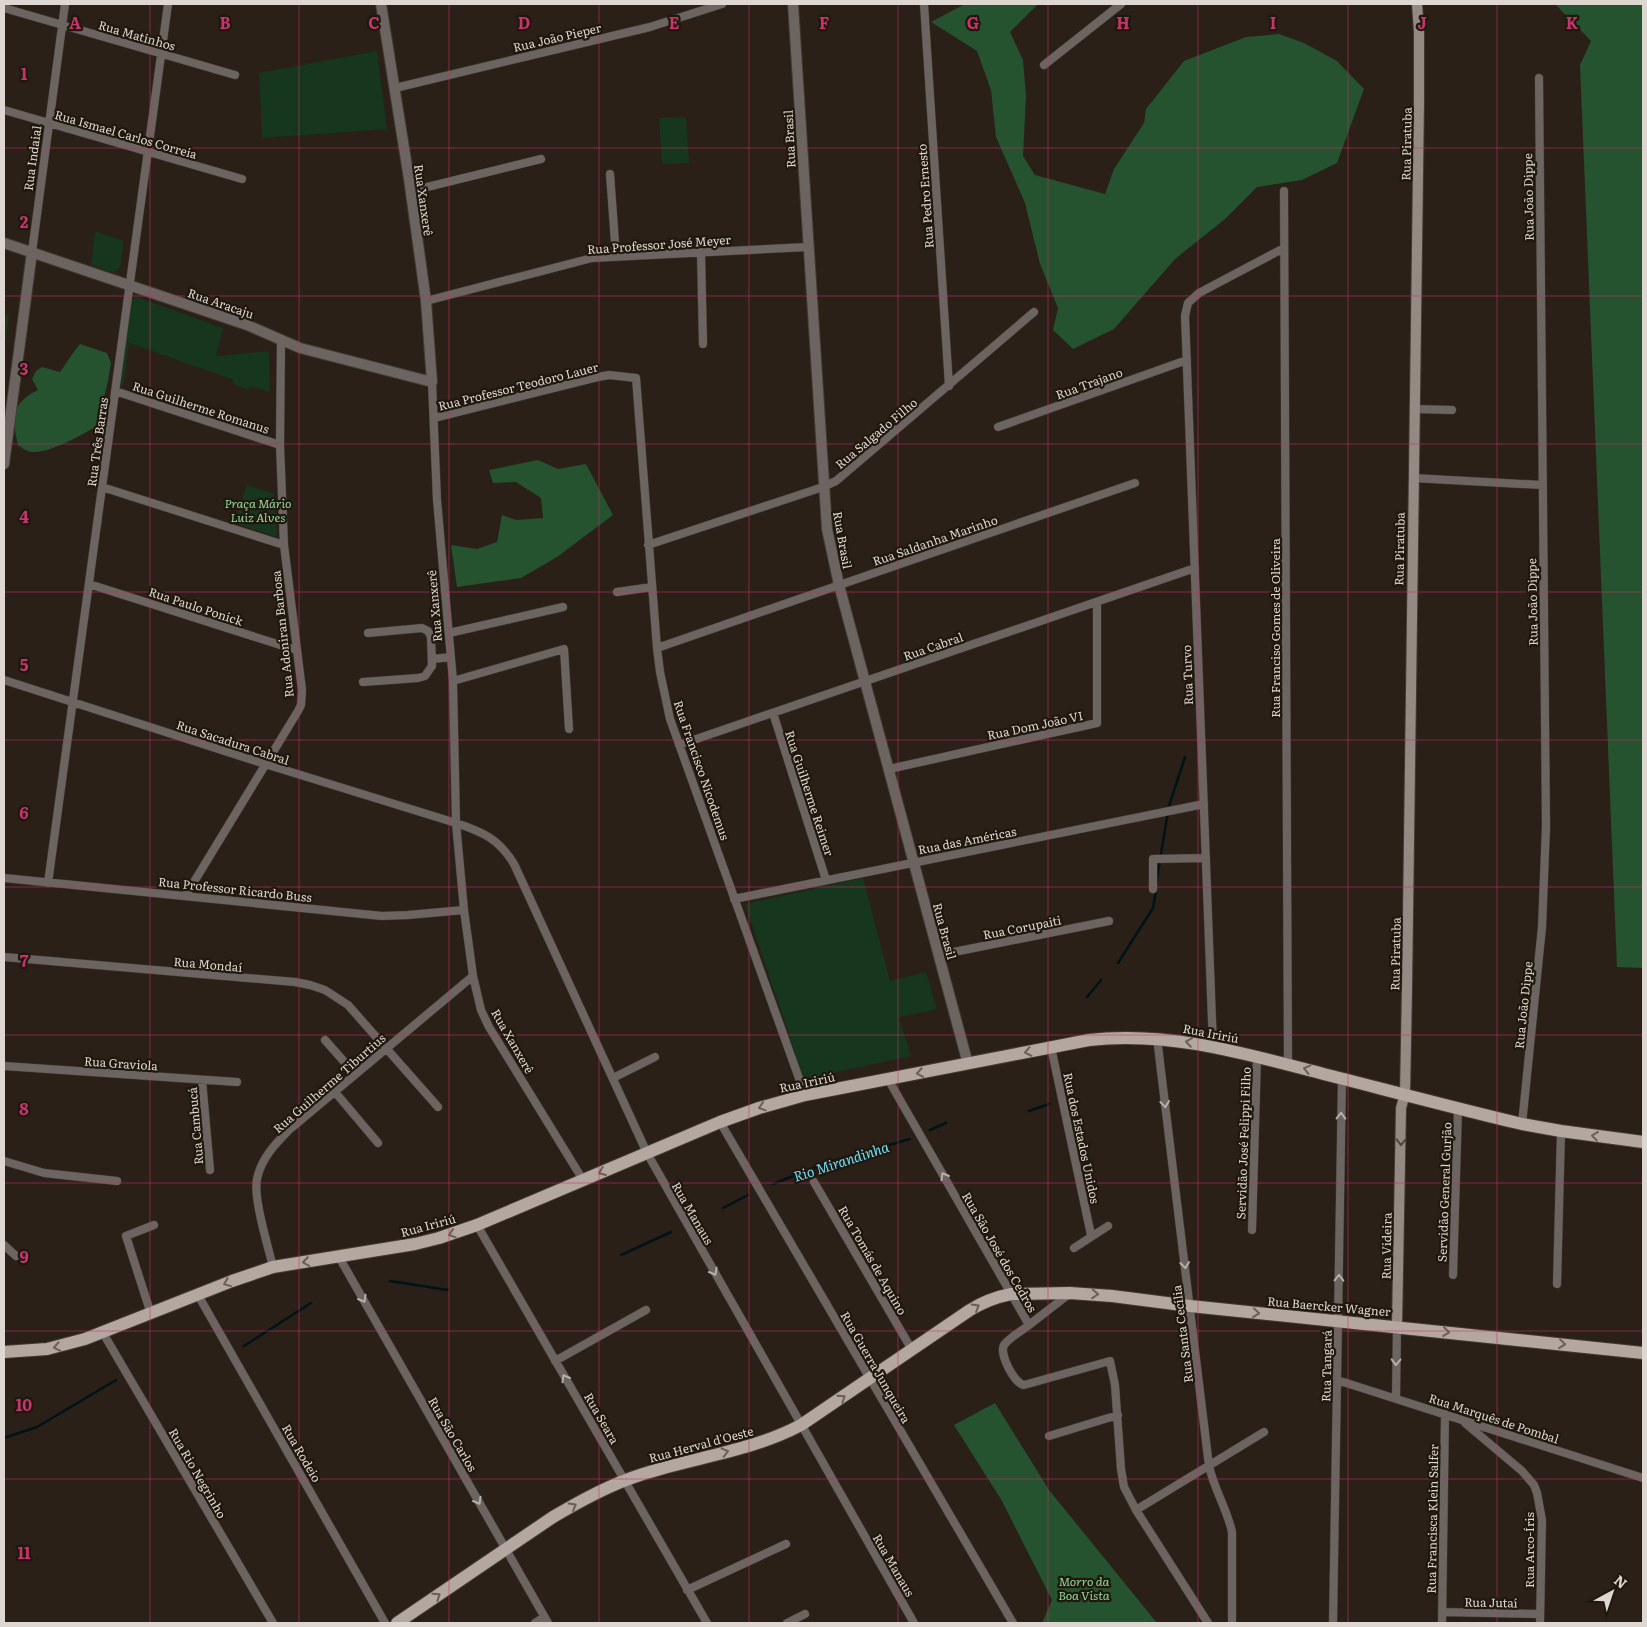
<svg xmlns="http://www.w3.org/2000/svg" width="1647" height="1627" font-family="Literata,serif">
	<rect width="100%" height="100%" fill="#2a2017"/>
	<path fill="#16361d" d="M377,51L387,129L262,138L259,73Z
		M686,117L689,163L662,164L659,118Z
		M95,231L124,241L120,267L117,271L111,272L91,265Z
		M137,297L223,328L216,356L269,351L270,392L250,386L248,390L233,384L234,380L129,343L123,387L120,383L129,303Z
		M4,315H9L4,353Z
		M247,485L274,494L277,537L235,523Z
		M863,878L890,981L926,972L937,1009L899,1017L911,1056L804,1079L745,904Z"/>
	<path fill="#25522f" d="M965,4H1038L1010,32L1023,60L1026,96L1023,156L1035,175L1105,194L1114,169L1144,123L1146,109L1184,61L1246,37L1279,34L1304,43L1337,61L1364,89L1337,163L1302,180L1257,187L1225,219L1175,259L1114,329L1073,349L1053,330L1058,308L1040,264L1025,203L996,137L991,90L977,51L931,22Z
		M1555,4H1643V968L1617,967L1580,65L1591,41Z
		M80,344L107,353L111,363L108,381L97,426C81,435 51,453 32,452C27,452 22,448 18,445C15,432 10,413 21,402C25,397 32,393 38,390L32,379L36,371L42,367L60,372C67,363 72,353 80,344Z
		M538,460L558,469L586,464L613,515L557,557L521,578L457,587L451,545L477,549L497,542L502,515L516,520L543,518L541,498L516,482L493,483L489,470Z
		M995,1403L1049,1490L1157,1623H1042L1052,1600L1002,1501L954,1425Z"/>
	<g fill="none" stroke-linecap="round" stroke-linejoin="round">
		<path stroke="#001318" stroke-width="2.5" d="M1156,884L1169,806L1185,757
			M1118,963L1153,908L1156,890
			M1087,997L1101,980
			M1029,1111L1049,1104
			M930,1130L946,1123
			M773,1184L829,1162L910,1139
			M723,1208L748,1195
			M621,1255L671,1232
			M390,1281L448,1290
			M244,1346L311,1303
			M4,1438L37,1427L116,1380"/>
		<defs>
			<path id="minor" d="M924,4L949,386
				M4,8L235,75
				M1044,65L1121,4
				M395,88L650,27L722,4
				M4,110L242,179
				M610,174L616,256
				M411,191L541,159
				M1284,191L1288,1064
				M32,252L65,4
				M701,252L703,344
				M426,301L592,258L808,247
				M432,382L437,500L453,681L456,823L464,910L473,976L481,1010L489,1027L583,1180
				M115,391L280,445
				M1414,409L1452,410
				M434,418L598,377L609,375L636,378L657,648L660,672L670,719L805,1095
				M998,427L1187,360
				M1413,478L1542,485
				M102,487L284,545
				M648,545L823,487L836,481L1034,312
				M89,584L296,650
				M617,592L652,587
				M449,633L563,607
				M657,648L1135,483
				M433,659L451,657
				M4,680L265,764L456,823C483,832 499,839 514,864L647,1153L914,1623
				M453,681L564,649L569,729
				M363,682L418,678L425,676L432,666L431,637L428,631L422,628L368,633
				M773,713L826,880
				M679,745L1195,568
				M889,769L1097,723V602
				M4,878L382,916L408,915L464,910
				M48,883L168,4
				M1153,889V859L1206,858
				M186,895L298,711L301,705L302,690L284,545L280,445L281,339
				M734,899L1204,804
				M939,955L1109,921
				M4,957L295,982L310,985L325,990L348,1005L438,1107
				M1157,1038L1209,1466C1214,1489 1227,1509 1232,1532V1623
				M325,1040L355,1074
				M1213,1046L1185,316L1188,303L1199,293L1284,248
				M1051,1047L1091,1235
				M4,1066L237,1082
				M613,1078L655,1057
				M888,1079L1029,1325C1022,1331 1010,1337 1004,1345C999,1354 1014,1383 1024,1385L1110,1361L1115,1385L1121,1469L1124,1487L1136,1510L1208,1623
				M202,1080L210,1170
				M335,1092L378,1143
				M720,1122L1013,1623
				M1522,1124L1542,927L1546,827L1539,78
				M4,1161L44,1173L117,1181
				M814,1182L912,1350
				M477,1225L707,1623
				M1252,1230L1257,1057
				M4,1245L16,1256
				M1074,1248L1108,1226
				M339,1257L548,1623
				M273,1267C268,1246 253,1198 257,1179C261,1159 275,1144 289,1130L473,976
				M1453,1275L1458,1109
				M1557,1284L1561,1131
				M198,1295L385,1623
				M151,1314L126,1236L154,1225
				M1029,1325L1069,1294
				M103,1333L273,1623
				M555,1361L646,1310
				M1337,1380L1643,1478
				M1396,1398L1397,1326
				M1465,1423L1522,1471L1534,1485L1537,1493L1542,1520L1540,1623
				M1049,1436L1118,1415
				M1136,1510L1264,1432
				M687,1590L786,1544
				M1442,1612L1540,1614
				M535,1623L544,1617
				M787,1623L805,1614
				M1333,1623L1342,1078
				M1442,1623L1445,1414"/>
			<path id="tertiary" d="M793,4L827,529L839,585L968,1064
				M4,243L247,325L300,348L432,382L426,301L409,179L381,4
				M4,464L32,252"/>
			<path id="secondary" d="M1397,1326L1401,1108L1405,1094L1407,989L1419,100V32L1417,4"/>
			<path id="primary" d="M4,1352L47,1349L85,1339L232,1281L273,1267L415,1244L439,1238L477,1225L720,1122L759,1108L805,1095L1089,1040C1169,1031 1243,1053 1320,1073C1387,1090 1454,1108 1522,1124L1561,1131L1643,1142
				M397,1623L553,1517C582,1500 611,1484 643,1474C696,1457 752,1451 801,1425L970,1310C983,1302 996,1297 1011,1294L1070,1293L1112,1296L1190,1306L1643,1353"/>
		</defs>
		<use href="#minor" stroke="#433a31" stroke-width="9"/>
		<use href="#tertiary" stroke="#433a31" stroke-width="12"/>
		<use href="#secondary" stroke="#433a31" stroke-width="12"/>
		<use href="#primary" stroke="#433a31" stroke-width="14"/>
		<use href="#minor" stroke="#6b6460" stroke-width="8"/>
		<use href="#tertiary" stroke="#6b6460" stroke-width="10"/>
		<use href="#secondary" stroke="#948a83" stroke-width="10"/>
		<use href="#primary" stroke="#b4a79f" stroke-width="12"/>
	</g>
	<defs><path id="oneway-chevron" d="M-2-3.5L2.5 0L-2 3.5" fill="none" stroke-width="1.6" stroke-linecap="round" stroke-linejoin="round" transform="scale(1.25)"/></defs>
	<g stroke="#6a5f56">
		<use href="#oneway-chevron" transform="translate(1189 1042) rotate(-171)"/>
		<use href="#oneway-chevron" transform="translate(1028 1052) rotate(168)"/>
		<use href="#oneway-chevron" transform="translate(1307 1069) rotate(-166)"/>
		<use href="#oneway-chevron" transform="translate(920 1073) rotate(170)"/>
		<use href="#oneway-chevron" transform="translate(762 1107) rotate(162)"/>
		<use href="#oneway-chevron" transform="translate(1595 1136) rotate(-173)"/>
		<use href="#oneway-chevron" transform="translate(602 1172) rotate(157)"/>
		<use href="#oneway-chevron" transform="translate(452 1234) rotate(162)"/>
		<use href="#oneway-chevron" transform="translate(306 1262) rotate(171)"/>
		<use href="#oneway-chevron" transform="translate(227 1283) rotate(158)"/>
		<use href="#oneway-chevron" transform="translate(1095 1294) rotate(4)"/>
		<use href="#oneway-chevron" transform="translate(976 1307) rotate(-30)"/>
		<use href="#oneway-chevron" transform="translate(1256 1313) rotate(6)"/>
		<use href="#oneway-chevron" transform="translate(1446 1332) rotate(6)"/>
		<use href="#oneway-chevron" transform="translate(1562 1344) rotate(6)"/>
		<use href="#oneway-chevron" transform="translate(57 1347) rotate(169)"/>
		<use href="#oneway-chevron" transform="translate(842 1398) rotate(-34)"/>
		<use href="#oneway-chevron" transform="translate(725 1452) rotate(-14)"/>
		<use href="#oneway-chevron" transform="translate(573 1506) rotate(-31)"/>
		<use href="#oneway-chevron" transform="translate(437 1596) rotate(-34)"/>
	</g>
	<g stroke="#b6afa9">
		<use href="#oneway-chevron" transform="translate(1165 1104) rotate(83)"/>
		<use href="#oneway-chevron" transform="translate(1341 1116) rotate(-89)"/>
		<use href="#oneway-chevron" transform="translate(944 1176) rotate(-120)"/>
		<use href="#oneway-chevron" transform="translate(1185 1265) rotate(83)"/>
		<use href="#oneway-chevron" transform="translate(714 1272) rotate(60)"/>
		<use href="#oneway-chevron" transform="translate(1339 1278) rotate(-89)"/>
		<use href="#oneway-chevron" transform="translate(363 1299) rotate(60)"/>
		<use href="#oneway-chevron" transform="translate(1396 1362) rotate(91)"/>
		<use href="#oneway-chevron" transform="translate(565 1378) rotate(-120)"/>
		<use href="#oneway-chevron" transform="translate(478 1501) rotate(60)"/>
	</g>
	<use stroke="#4e453c" href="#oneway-chevron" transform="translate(1401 1142) rotate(91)"/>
	<path fill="none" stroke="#c6356d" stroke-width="1" stroke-opacity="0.55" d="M150,4V1623M299,4V1623M449,4V1623M599,4V1623M749,4V1623M898,4V1623M1048,4V1623M1198,4V1623M1348,4V1623M1497,4V1623M4,148H1643M4,296H1643M4,444H1643M4,592H1643M4,740H1643M4,887H1643M4,1035H1643M4,1183H1643M4,1331H1643M4,1479H1643"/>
	<g text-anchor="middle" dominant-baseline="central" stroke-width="4.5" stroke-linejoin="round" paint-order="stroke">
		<g font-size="12" fill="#ded7d1" stroke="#20170d">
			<text transform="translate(137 35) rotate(16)">Rua Matinhos</text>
			<text transform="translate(557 37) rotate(-13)">Rua João Pieper</text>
			<text transform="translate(126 134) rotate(16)">Rua Ismael Carlos Correia</text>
			<text transform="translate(789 139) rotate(-93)">Rua Brasil</text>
			<text transform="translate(1406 144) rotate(-89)">Rua Piratuba</text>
			<text transform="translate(32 158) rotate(-82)">Rua Indaial</text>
			<text transform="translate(925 196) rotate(-94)">Rua Pedro Ernesto</text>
			<text transform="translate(1528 197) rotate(-91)">Rua João Dippe</text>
			<text transform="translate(424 200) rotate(82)">Rua Xanxerê</text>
			<text transform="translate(659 244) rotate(-4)">Rua Professor José Meyer</text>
			<text transform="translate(221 303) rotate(19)">Rua Aracaju</text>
			<text transform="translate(1089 383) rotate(-20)">Rua Trajano</text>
			<text transform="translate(518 386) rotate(-14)">Rua Professor Teodoro Lauer</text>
			<text transform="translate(201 407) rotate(18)">Rua Guilherme Romanus</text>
			<text transform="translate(876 433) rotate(-40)">Rua Salgado Filho</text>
			<text transform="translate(97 442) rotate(-82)">Rua Três Barras</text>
			<text transform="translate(843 540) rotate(80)">Rua Brasil</text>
			<text transform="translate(935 540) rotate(-19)">Rua Saldanha Marinho</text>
			<text transform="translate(1399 549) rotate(-89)">Rua Piratuba</text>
			<text transform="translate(1532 602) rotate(-91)">Rua João Dippe</text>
			<text transform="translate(196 606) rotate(18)">Rua Paulo Ponick</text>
			<text transform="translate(434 606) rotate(-95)">Rua Xanxerê</text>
			<text transform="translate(1275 628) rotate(-90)">Rua Franciso Gomes de Oliveira</text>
			<text transform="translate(282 634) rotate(-96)">Rua Adoniran Barbosa</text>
			<text transform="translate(933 646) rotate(-19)">Rua Cabral</text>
			<text transform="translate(1187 675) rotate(-92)">Rua Turvo</text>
			<text transform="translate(1035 725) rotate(-12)">Rua Dom João VI</text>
			<text transform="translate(233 742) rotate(18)">Rua Sacadura Cabral</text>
			<text transform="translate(702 770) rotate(71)">Rua Francisco Nicodemus</text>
			<text transform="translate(810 793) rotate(72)">Rua Guilherme Reimer</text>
			<text transform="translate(967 840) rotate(-11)">Rua das Américas</text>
			<text transform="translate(235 889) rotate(6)">Rua Professor Ricardo Buss</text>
			<text transform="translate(1022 927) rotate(-11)">Rua Corupaiti</text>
			<text transform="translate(945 931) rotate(75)">Rua Brasil</text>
			<text transform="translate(1395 954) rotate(-89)">Rua Piratuba</text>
			<text transform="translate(208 964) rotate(5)">Rua Mondaí</text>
			<text transform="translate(1523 1005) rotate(-84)">Rua João Dippe</text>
			<text transform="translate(1211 1033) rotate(11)">Rua Iririú</text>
			<text transform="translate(513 1041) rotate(60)">Rua Xanxerê</text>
			<text transform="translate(121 1063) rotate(4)">Rua Graviola</text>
			<text transform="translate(807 1082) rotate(-12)">Rua Iririú</text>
			<text transform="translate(329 1083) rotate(-41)">Rua Guilherme Tiburtius</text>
			<text transform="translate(195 1126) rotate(-95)">Rua Cambucá</text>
			<text transform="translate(1082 1138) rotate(78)">Rua dos Estados Unidos</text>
			<text transform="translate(1243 1143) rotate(-88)">Servidão José Felippi Filho</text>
			<text transform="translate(1444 1192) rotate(-88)">Servidão General Gurjão</text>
			<text transform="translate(693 1213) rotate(60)">Rua Manaus</text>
			<text transform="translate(428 1225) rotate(-15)">Rua Iririú</text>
			<text transform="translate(1386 1246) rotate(-89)">Rua Videira</text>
			<text transform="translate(1000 1252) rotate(60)">Rua São José dos Cedros</text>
			<text transform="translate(873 1260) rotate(60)">Rua Tomás de Aquino</text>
			<text transform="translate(1329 1306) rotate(5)">Rua Baercker Wagner</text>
			<text transform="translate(1182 1334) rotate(-97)">Rua Santa Cecília</text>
			<text transform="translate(1326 1366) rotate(-89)">Rua Tangará</text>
			<text transform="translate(876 1367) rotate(60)">Rua Guerra Junqueira</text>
			<text transform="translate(602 1418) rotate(60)">Rua Seara</text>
			<text transform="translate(1494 1418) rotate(18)">Rua Marquês de Pombal</text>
			<text transform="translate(453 1434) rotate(60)">Rua São Carlos</text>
			<text transform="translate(701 1444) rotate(-15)">Rua Herval d'Oeste</text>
			<text transform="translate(302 1453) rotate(60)">Rua Rodeio</text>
			<text transform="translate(198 1473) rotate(60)">Rua Rio Negrinho</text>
			<text transform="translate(1432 1519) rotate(-89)">Rua Francisca Klein Salfer</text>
			<text transform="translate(1529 1550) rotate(-90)">Rua Arco-Íris</text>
			<text transform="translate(894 1565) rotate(60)">Rua Manaus</text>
			<text transform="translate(1491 1602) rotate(1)">Rua Jutaí</text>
		</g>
		<g font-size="12" font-style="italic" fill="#91d79d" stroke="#20170d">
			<text x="258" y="503">Praça Mário<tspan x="258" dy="14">Luiz Alves</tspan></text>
			<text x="1084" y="1581">Morro da<tspan x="1084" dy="14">Boa Vista</tspan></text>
		</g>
		<g font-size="14" font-style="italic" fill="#6eddf7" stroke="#20170d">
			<text transform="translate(841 1161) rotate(-18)">Rio Mirandinha</text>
		</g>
	</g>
	<g font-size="16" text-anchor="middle" font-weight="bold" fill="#c6356d" stroke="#20170d" stroke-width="4.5" stroke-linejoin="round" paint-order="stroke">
		<text x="75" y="29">A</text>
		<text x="225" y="29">B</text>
		<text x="374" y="29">C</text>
		<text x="524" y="29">D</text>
		<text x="674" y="29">E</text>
		<text x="824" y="29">F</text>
		<text x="973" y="29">G</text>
		<text x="1123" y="29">H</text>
		<text x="1273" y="29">I</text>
		<text x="1422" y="29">J</text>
		<text x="1572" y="29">K</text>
		<text x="24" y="80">1</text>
		<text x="24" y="228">2</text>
		<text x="24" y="375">3</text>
		<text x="24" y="523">4</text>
		<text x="24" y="671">5</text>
		<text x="24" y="819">6</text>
		<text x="24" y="967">7</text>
		<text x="24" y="1115">8</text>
		<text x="24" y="1263">9</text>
		<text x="24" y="1411">10</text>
		<text x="24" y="1559">11</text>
	</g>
	<rect width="1647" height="1627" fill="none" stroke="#ded7d1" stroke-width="10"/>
	<g transform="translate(1612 1592) rotate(40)" stroke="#20170d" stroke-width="4" paint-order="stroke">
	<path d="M0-4L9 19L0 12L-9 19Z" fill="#ded7d1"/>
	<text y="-8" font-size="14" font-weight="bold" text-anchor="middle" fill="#ded7d1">N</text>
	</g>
</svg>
